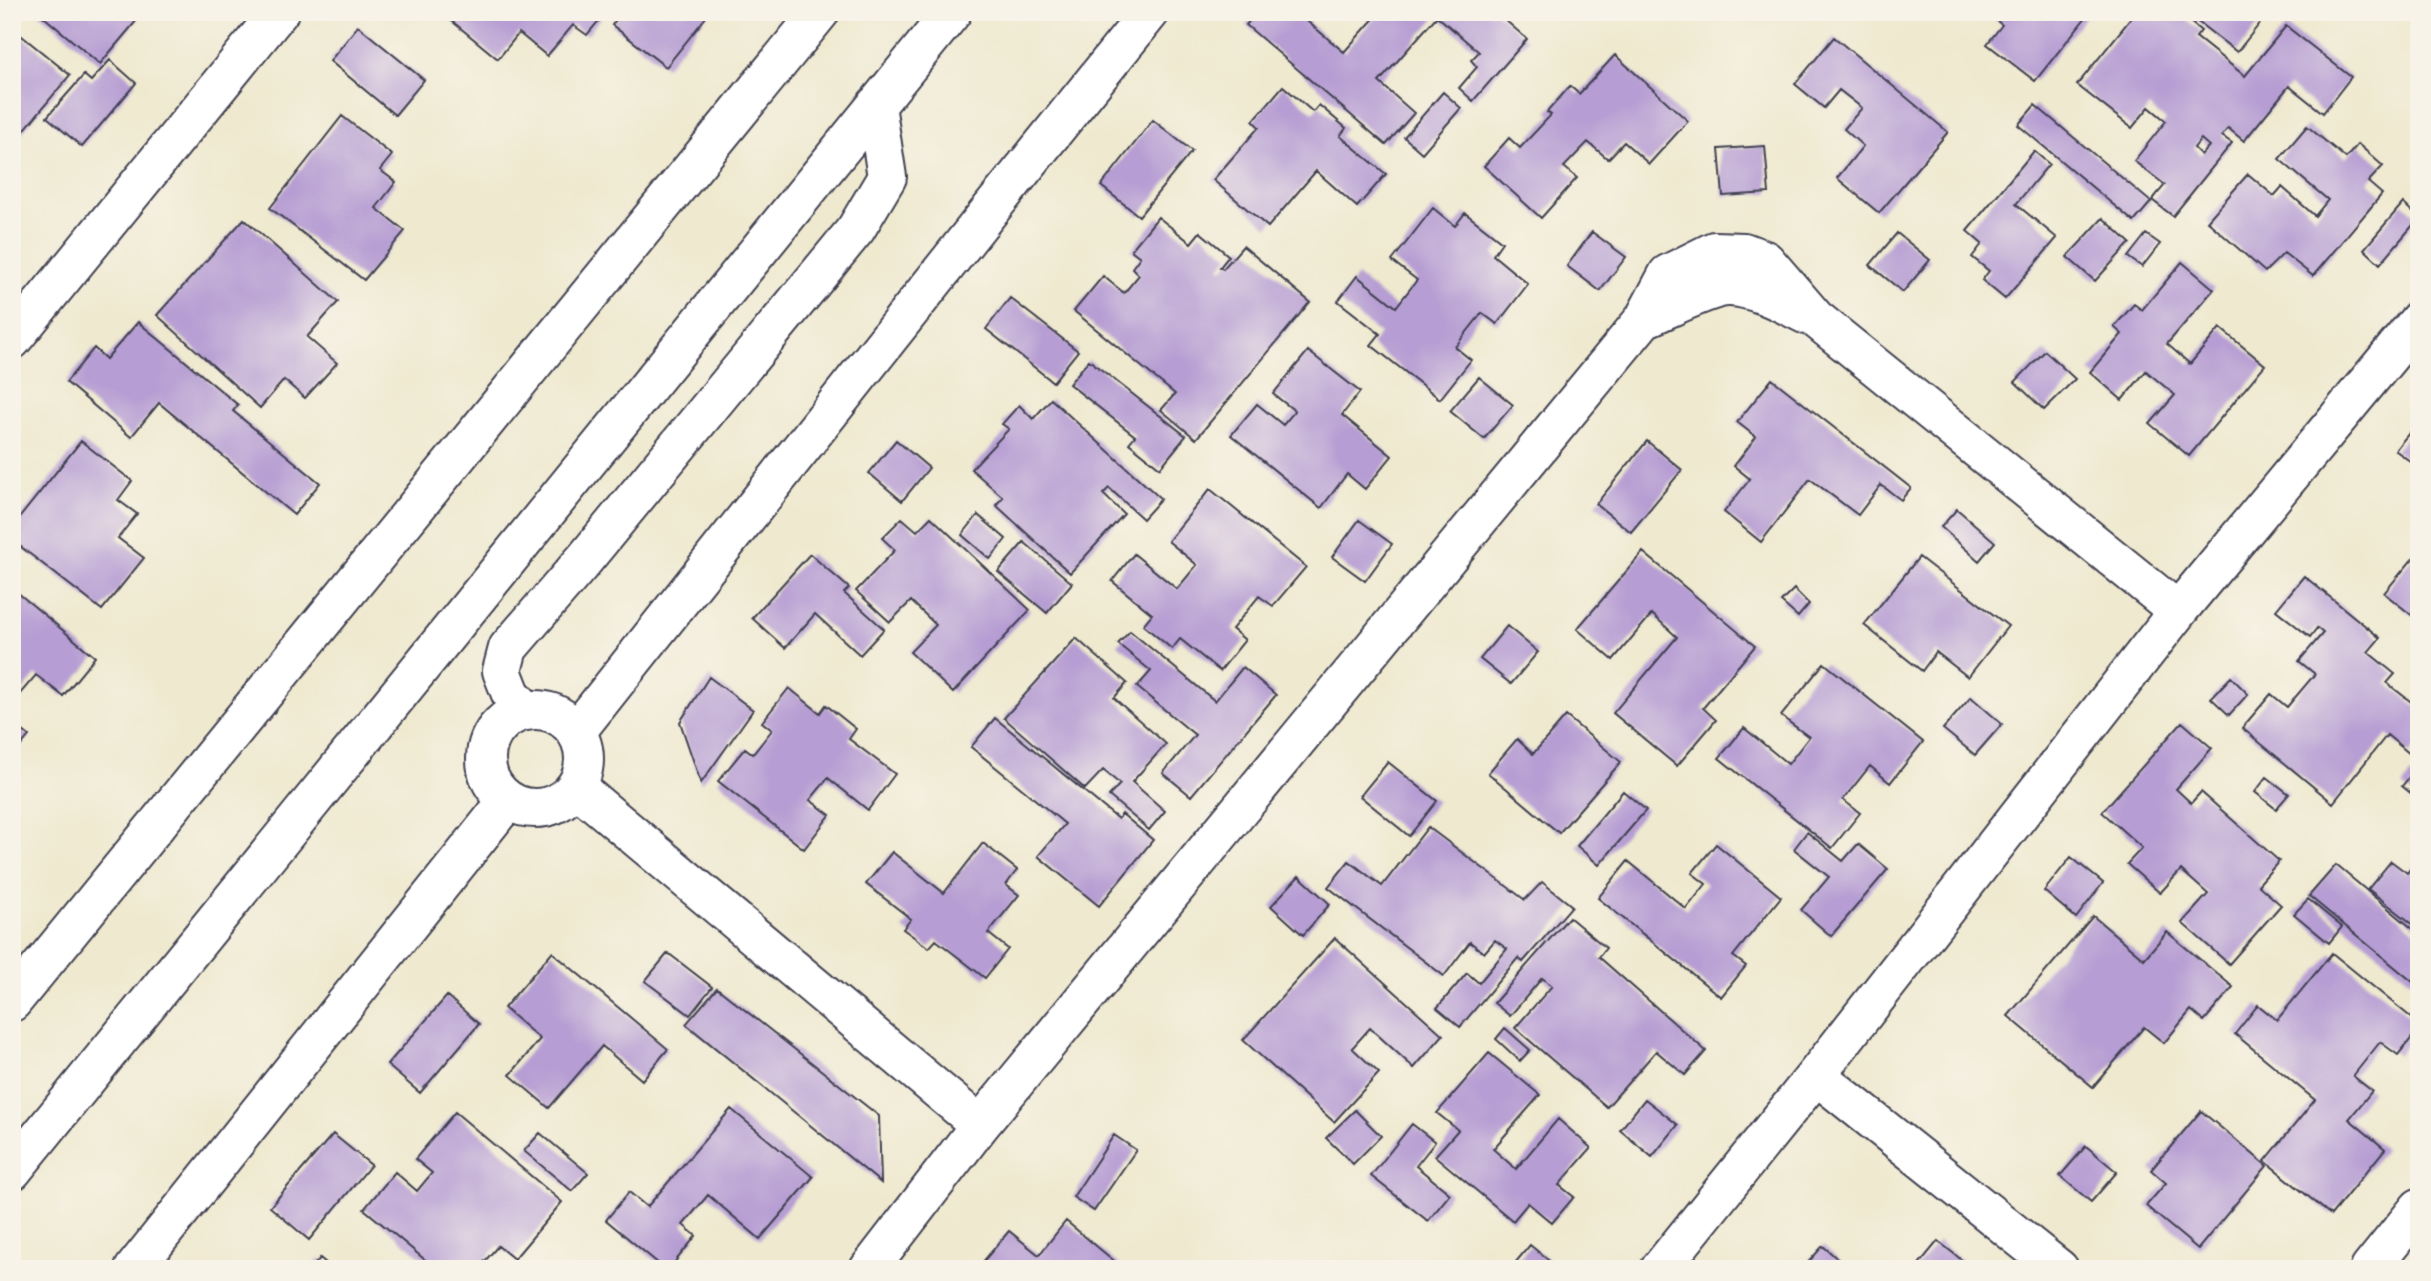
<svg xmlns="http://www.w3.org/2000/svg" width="2431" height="1281" font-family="'Patrick Hand',sans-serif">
	<rect width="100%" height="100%" fill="#f7f3e8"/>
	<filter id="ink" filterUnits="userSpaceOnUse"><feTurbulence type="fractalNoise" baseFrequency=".0143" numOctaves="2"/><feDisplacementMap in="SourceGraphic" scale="14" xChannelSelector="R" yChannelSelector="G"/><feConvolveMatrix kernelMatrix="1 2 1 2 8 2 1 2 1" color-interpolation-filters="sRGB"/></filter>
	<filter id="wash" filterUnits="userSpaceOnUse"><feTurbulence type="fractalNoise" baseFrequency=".00686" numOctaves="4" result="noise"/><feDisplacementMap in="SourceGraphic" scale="28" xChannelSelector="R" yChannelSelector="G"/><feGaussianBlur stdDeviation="1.57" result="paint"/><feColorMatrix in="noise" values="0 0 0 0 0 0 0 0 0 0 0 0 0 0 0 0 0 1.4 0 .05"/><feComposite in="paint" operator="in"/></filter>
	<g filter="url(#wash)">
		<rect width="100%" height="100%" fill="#efe9cf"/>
		<g id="blocks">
			<path fill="#b69dd3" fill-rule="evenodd" d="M38,12H128L137,20L100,64Z
				M441,12H606L587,35L573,25L547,56L519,33L498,59Z
				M622,12H710L666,67L612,25Z
				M1257,12H1296L1344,52L1378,14L1376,12H1496L1527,39L1473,101L1459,88L1477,67L1471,60L1479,52L1437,16L1379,82L1414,113L1386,145L1246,25Z
				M1986,12H2090L2035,81L1987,44L2002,25Z
				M2136,12H2178L2201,31L2196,37L2245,76L2286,26L2351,77L2323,113L2289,86L2244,141L2228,128L2222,136L2232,143L2173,216L2152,200L2165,185L2134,161L2166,121L2149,107L2132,128L2077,85ZM2201,139L2209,146L2201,155L2194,148Z
				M2185,12H2259L2265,17L2237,52Z
				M358,26L424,80L395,115L330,61Z
				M12,28L70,75L12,145Z
				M1834,37L1948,132L1879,213L1837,178L1863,146L1844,129L1862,108L1839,90L1824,108L1795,84Z
				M1615,55L1688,121L1649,164L1624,142L1608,159L1588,142L1564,167L1577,178L1541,218L1484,166L1509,138L1520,148L1551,115L1547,112L1570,86L1579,94Z
				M110,60L136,83L82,147L47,117L84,75L91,81Z
				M1283,86L1313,112L1319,105L1346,128L1340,136L1386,174L1357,207L1316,171L1268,227L1213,180L1259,127L1253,121Z
				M1443,92L1461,108L1422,153L1404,137Z
				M2035,105L2151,202L2134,222L2018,125Z
				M342,116L392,155L380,170L396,182L376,208L405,231L364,280L270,208Z
				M1153,120L1192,151L1139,216L1101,186Z
				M2307,126L2346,158L2358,144L2383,166L2368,182L2382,194L2313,276L2284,253L2265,272L2207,221L2248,174L2274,196L2282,187L2315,216L2328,200L2279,159Z
				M1765,146L1769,193L1723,196L1719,149Z
				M2034,151L2049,164L2016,204L2057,238L2005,299L1982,280L1989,271L1972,257L1982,244L1967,231Z
				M2403,203L2419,218L2380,264L2364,249Z
				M1433,208L1455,226L1465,213L1502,242L1493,255L1528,284L1497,324L1482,313L1455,347L1471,360L1440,399L1371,345L1380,334L1338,301L1357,276L1396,307L1417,280L1392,261Z
				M1158,217L1191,243L1200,232L1229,256L1220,267L1223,269L1243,246L1310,302L1196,439L1161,410L1175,394L1074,311L1103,276L1124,293L1139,275L1132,268L1140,257L1131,250Z
				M2103,218L2130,243L2095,281L2067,257Z
				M244,219L338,302L307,337L337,363L305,398L284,380L260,408L157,315Z
				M1592,232L1626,257L1600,291L1567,266Z
				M1897,233L1930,260L1903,292L1870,265Z
				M2146,234L2160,244L2142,267L2128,257Z
				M2182,262L2214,289L2167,344L2190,364L2220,328L2265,365L2189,456L2150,424L2175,395L2146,371L2122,400L2090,372L2122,334L2114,327L2134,304L2142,310Z
				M1010,298L1078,351L1053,382L986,329Z
				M138,322L238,405L233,411L320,483L294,515L159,403L131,437L66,382L94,348L106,359Z
				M1308,351L1360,392L1342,415L1392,456L1365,489L1347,474L1321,508L1231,435L1257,404L1283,425L1295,411L1273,394Z
				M2045,351L2075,379L2044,410L2015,382Z
				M1089,360L1186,436L1160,468L1129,443L1135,436L1069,384Z
				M1479,377L1513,405L1484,439L1450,411Z
				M1772,379L1911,488L1901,500L1881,485L1858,515L1810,479L1761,542L1724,512L1750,479L1734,466L1756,437L1737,422Z
				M1051,399L1161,499L1143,519L1109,488L1103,494L1124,514L1070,573L996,505L1003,497L971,469L1009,429L1002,424L1019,405L1033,419Z
				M2419,421V468L2395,450Z
				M896,440L929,468L902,501L869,473Z
				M81,441L132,481L118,500L137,514L118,538L144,558L102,610L12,540V527Z
				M1647,441L1682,470L1631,532L1596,504Z
				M1210,489L1306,567L1273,606L1259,596L1232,629L1245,640L1220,671L1180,639L1172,649L1143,625L1152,614L1112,581L1134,554L1177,589L1197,565L1168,541Z
				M1957,509L1995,542L1979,561L1941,527Z
				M978,515L1006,539L990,559L962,535Z
				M931,517L1030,610L953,693L910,652L936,625L911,601L890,622L856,591L895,550L882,538L902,518L917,531Z
				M1359,520L1392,544L1365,581L1332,557Z
				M1024,542L1072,583L1047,613L998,572Z
				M2419,551V621L2384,593Z
				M1643,552L1755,646L1703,708L1716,720L1677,766L1613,713L1677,637L1652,614L1613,660L1577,629Z
				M810,554L849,588L844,593L884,629L860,655L815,614L785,648L752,618Z
				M1919,557L2008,626L1968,677L1936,652L1922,671L1864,625Z
				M2304,576L2380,638L2368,652L2395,674L2387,683L2419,708V743L2410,754L2387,735L2333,803L2242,728L2271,694L2287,707L2315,674L2299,661L2323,633L2317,628L2310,637L2276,610Z
				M12,588L95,657L63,696L36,675L12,703Z
				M1794,589L1809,604L1798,617L1781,602Z
				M1507,626L1538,652L1511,684L1480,659Z
				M1130,631L1215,701L1243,667L1276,695L1191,796L1163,773L1195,735L1137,687L1151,671L1118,644Z
				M1076,638L1127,683L1114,698L1166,744L1132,782L1165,811L1149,830L1109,796L1120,784L1103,770L1085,789L1004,718Z
				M1824,663L1923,742L1890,783L1870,766L1843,800L1860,813L1832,848L1719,758L1744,728L1788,764L1809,737L1781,716Z
				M709,677L753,710L701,783L680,722Z
				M2231,677L2248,694L2229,715L2211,698Z
				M789,688L820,713L826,705L856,729L849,739L895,774L868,810L828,778L810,800L830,815L804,849L718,781L745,748L753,754L772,730L762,722Z
				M1971,697L2002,724L1975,755L1943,729Z
				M1566,716L1621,762L1559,833L1488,773L1517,739L1533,754Z
				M995,718L1118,819L1122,814L1153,840L1099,906L1038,856L1065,824L971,747Z
				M12,722L29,736L12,756Z
				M2182,722L2212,748L2176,789L2191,803L2201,792L2279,861L2258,885L2281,905L2229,964L2182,923L2208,894L2181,870L2160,893L2127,864L2142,848L2102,812Z
				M1388,762L1437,801L1409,836L1360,796Z
				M2419,765V800L2402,786Z
				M2267,777L2289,794L2276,809L2255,792Z
				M1623,791L1646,810L1599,865L1577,846Z
				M1428,827L1525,900L1542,882L1572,906L1523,962L1518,958L1460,1027L1437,1008L1467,973L1479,983L1507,949L1495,940L1484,953L1470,942L1444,976L1328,887L1349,861L1382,886Z
				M1807,832L1843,861L1858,844L1888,869L1831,936L1801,910L1829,877L1794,849Z
				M983,843L1017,870L1006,885L1019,895L988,933L1008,949L985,978L936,940L929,948L903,929L911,919L866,884L892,852L944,893Z
				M1716,844L1781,897L1733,956L1746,966L1721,997L1598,898L1628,861L1686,909L1706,884L1692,873Z
				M2071,857L2103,883L2076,918L2044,891Z
				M2419,859V929L2368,889L2391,861L2407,873Z
				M2336,865L2419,934V987L2309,896Z
				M1299,876L1330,904L1303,935L1271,906Z
				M2308,899L2342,927L2329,943L2294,914Z
				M2093,916L2144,959L2167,932L2233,987L2204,1021L2191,1010L2164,1043L2144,1027L2093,1087L2008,1016Z
				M1569,917L1606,948L1599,957L1706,1051L1685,1075L1656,1051L1607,1107L1515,1028L1552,986L1542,978L1510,1016L1494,1003Z
				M1335,938L1443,1035L1414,1068L1370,1028L1352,1048L1379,1073L1334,1122L1243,1040Z
				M552,952L668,1049L642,1080L602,1046L549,1108L510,1075L540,1039L504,1008Z
				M668,953L712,987L690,1015L645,981Z
				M2332,953L2419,1024V1029L2398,1055L2380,1042L2353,1076L2372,1091L2349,1119L2385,1149L2331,1215L2265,1161L2315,1100L2235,1034L2258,1005L2277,1020Z
				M717,988L879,1116L881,1183L686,1024Z
				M447,996L479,1024L420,1093L387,1065Z
				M1505,1028L1530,1050L1520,1061L1496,1039Z
				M1489,1053L1540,1095L1493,1149L1516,1169L1558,1119L1591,1148L1559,1185L1574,1197L1552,1223L1528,1203L1513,1221L1435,1156L1458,1130L1437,1113Z
				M1645,1099L1678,1125L1652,1157L1620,1130Z
				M731,1109L813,1177L760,1239L708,1195L683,1225L696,1236L669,1269H665L606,1220L629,1192L647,1207Z
				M1355,1110L1381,1136L1353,1164L1326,1138Z
				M2201,1111L2267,1166L2198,1249L2146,1206L2166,1183L2151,1170Z
				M455,1112L562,1202L514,1259L498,1246L478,1269H436L364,1209L395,1172L417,1191L432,1173L415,1159Z
				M1412,1124L1435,1142L1416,1166L1450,1194L1428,1221L1371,1176Z
				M540,1133L588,1173L572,1191L524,1151Z
				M333,1134L371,1165L309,1240L270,1207Z
				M1114,1135L1136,1150L1094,1211L1073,1197Z
				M2086,1146L2117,1172L2091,1202L2060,1176Z
				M1066,1221L1124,1269H1047L1040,1263L1036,1269H989L982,1263L1009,1231L1039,1255Z
				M1938,1241L1973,1269H1915Z
				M1530,1245L1559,1269H1510Z
				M1823,1246L1849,1269H1802Z
				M320,1258L333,1269H311Z"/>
		</g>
	</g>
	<g filter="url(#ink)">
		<use href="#blocks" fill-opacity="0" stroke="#414051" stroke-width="2"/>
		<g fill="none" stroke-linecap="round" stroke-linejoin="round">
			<defs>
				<path id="minor" d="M1644,319C1664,311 1711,286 1730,287C1756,288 1784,304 1807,315
					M12,340L279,12
					M486 759a49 49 0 1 1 98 0a49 49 0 1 1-98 0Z
					M576,732L987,214L1150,12
					M576,787L980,1125
					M1816,1075L2059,1269
					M134,1269L508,800
					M869,1269L980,1125L1644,319L1668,274L1714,251L1744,252L1765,260L1815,318L2178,611
					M1660,1269L1816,1075L2178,611L2419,320
					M2370,1269L2419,1208"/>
				<path id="secondary" d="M526,711L511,694L502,671L508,648L584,560L856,229L887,177L876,105
					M12,1002L820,12
					M12,1171L952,12"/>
			</defs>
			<use href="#minor" stroke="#414051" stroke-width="42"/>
			<use href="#secondary" stroke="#414051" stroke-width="42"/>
			<use href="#minor" stroke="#fff" stroke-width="38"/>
			<use href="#secondary" stroke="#fff" stroke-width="38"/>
		</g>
	</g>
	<rect width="2431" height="1281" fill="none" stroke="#f7f3e8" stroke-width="42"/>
</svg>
